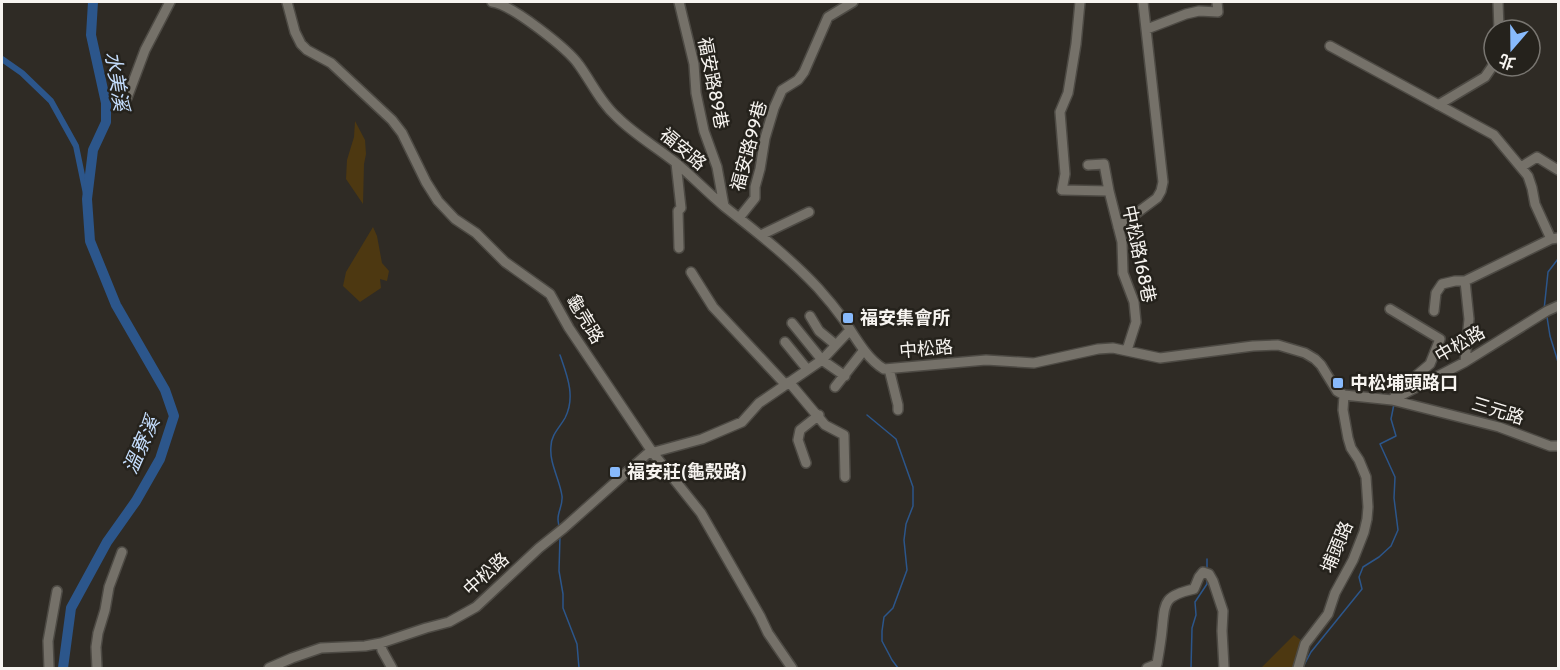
<svg xmlns="http://www.w3.org/2000/svg" width="1560" height="670" font-family="Cabin,'Noto Sans TC',sans-serif">
	<rect width="100%" height="100%" fill="#2f2b25"/>
	<path fill="#4d3811" d="M355,121L365,140L366,154L364,164L363,204L346,179L347,160L354,137Z
		M373,227L377,236L382,263L389,271L387,281L380,279L381,288L360,302L343,286L346,272Z
		M1294,635L1302,641L1294,668H1261Z"/>
	<g fill="none" stroke-linecap="round" stroke-linejoin="round">
		<path stroke="#2c568b" stroke-width="1.5" d="M1544,310L1548,272L1558,259
			M1547,317L1550,336L1558,362
			M867,415L896,439L913,487V506L906,524L904,540L907,570L893,608L884,617L882,631V641L892,660L898,668
			M559,528C559,525 558,522 558,519C558,511 563,505 562,496C560,480 549,463 551,446C551,435 560,427 565,418C576,397 567,375 560,355
			M560,536L559,571L563,594V608L577,644L579,668
			M1207,570V559
			M1303,667L1311,652L1362,589L1359,577L1363,567L1379,557L1391,546L1398,530L1394,498L1395,477L1380,444L1396,436L1391,419L1394,404
			M1191,668L1192,628L1196,615L1195,602L1207,584V578"/>
		<path stroke="#2c568b" stroke-width="6" d="M2,59L22,73L51,101L76,146L87,199"/>
		<path stroke="#2c568b" stroke-width="10" d="M63,668L71,608L107,542L136,501L160,459L174,416L165,390L116,305L90,241L87,199L93,150L106,122V103L91,35L93,2"/>
		<defs>
			<path id="minor" d="M287,2L295,32L301,44L307,50L331,63L392,120L402,133L426,182L438,201L455,219L476,233L505,262L550,294L569,328L653,453L701,513L760,616L768,633L792,668
				M492,2C511,4 568,49 579,65C592,83 601,103 617,117C634,134 656,147 675,162C692,176 708,193 725,207C758,233 790,258 818,288C827,298 836,309 844,320C855,337 867,359 884,369L986,360L1034,363L1098,349L1113,348L1160,358L1253,346L1278,345L1305,353L1315,359L1321,365L1337,391L1344,395L1392,400L1465,362L1547,311L1558,306
				M679,2L694,64L696,93L704,131L717,167L724,206
				M1080,2L1076,44L1068,93L1060,112L1065,174L1062,190L1109,191L1122,242L1123,273L1134,302L1136,322L1127,350
				M1498,2L1499,30
				M1147,29L1186,14L1199,11L1218,12L1217,2
				M1330,46L1494,135L1528,176L1532,188L1535,204L1551,239
				M127,98L145,50L170,2
				M1438,105L1485,77L1494,64
				M676,163L681,208L678,211L679,248
				M1088,165L1104,164L1109,191
				M1521,167L1537,157L1558,170
				M739,218L755,198V187L760,169L765,138L774,108L782,90L798,80L804,72L828,17L853,2
				M1118,227L1157,198L1161,191L1163,182L1143,2
				M761,235L809,212
				M691,272L713,307L786,385
				M1390,309L1440,339L1430,364L1404,386L1392,400L1499,427L1550,446H1558
				M1434,311L1436,293L1442,284L1455,281H1465
				M810,316L819,331L836,345
				M792,323L822,360L845,376
				M785,342L807,369
				M1465,362L1469,319L1465,281L1551,239L1558,238
				M889,369L898,405V410
				M789,382L825,425L844,435L845,477
				M835,387L864,350
				M806,463L798,440L800,430L819,415
				M381,643L382,650L392,668
				M49,668L48,641L57,591
				M97,668L96,647L98,633L105,610L109,587L122,552
				M269,668L292,658L321,648L365,646L381,643L426,628L449,622L476,607L539,548L564,528L647,454L702,439L742,422L759,403L822,360L850,330
				M1147,668L1157,664C1159,652 1161,641 1162,630C1165,602 1163,596 1194,589L1199,577L1203,572L1209,574L1213,581L1223,611L1222,631L1224,668
				M1298,668L1305,644L1328,614L1335,593L1353,560L1364,532L1367,519L1368,507L1366,477L1359,460L1351,448L1348,438L1343,410L1344,395"/>
		</defs>
		<use href="#minor" stroke="#4d4a44" stroke-width="12"/>
		<use href="#minor" stroke="#757169" stroke-width="9"/>
	</g>
	<g fill="#88bafc" stroke="#25221c" stroke-width="2">
		<rect x="842" y="312" width="12" height="12" rx="3"/>
		<rect x="1332" y="377" width="12" height="12" rx="3"/>
		<rect x="609" y="466" width="12" height="12" rx="3"/>
	</g>
	<g text-anchor="middle" dominant-baseline="central" stroke-width="5" stroke-linejoin="round" paint-order="stroke">
		<g font-size="18" fill="#f7f4f0" stroke="#25221c">
			<text transform="translate(713 83) rotate(79)">福安路89巷</text>
			<text transform="translate(749 146) rotate(-75)">福安路99巷</text>
			<text transform="translate(683 149) rotate(40)">福安路</text>
			<text transform="translate(1139 254) rotate(78)">中松路168巷</text>
			<text transform="translate(585 319) rotate(59)">龜壳路</text>
			<text transform="translate(1460 344) rotate(-30)">中松路</text>
			<text transform="translate(926 349) rotate(-5)">中松路</text>
			<text transform="translate(1498 411) rotate(17)">三元路</text>
			<text transform="translate(1337 547) rotate(-67)">埔頭路</text>
			<text transform="translate(486 574) rotate(-42)">中松路</text>
		</g>
		<g font-size="18" font-weight="bold" fill="#f7f4f0" stroke="#25221c" text-anchor="start">
			<text x="860" y="318">福安集會所</text>
			<text x="1350" y="383">中松埔頭路口</text>
			<text x="627" y="472">福安莊(龜殼路)</text>
		</g>
		<g font-size="20" font-style="italic" fill="#c5defe" stroke="#25221c">
			<text transform="translate(117 81) rotate(81)">水美溪</text>
			<text transform="translate(141 445) rotate(-66)">溫寮溪</text>
		</g>
	</g>
	<rect width="1560" height="670" fill="none" stroke="#f7f4f0" stroke-width="6"/>
	<g transform="translate(1512 48) rotate(200)"><circle r="28" fill="#25221c" stroke="#797671" stroke-width="1.5"/>
	<path d="M0-4.5L10 22L0 15L-10 22Z" fill="#88bafc"/>
	<text y="-9" font-size="16" font-weight="bold" text-anchor="middle" fill="#f7f4f0">北</text>
	</g>
</svg>
